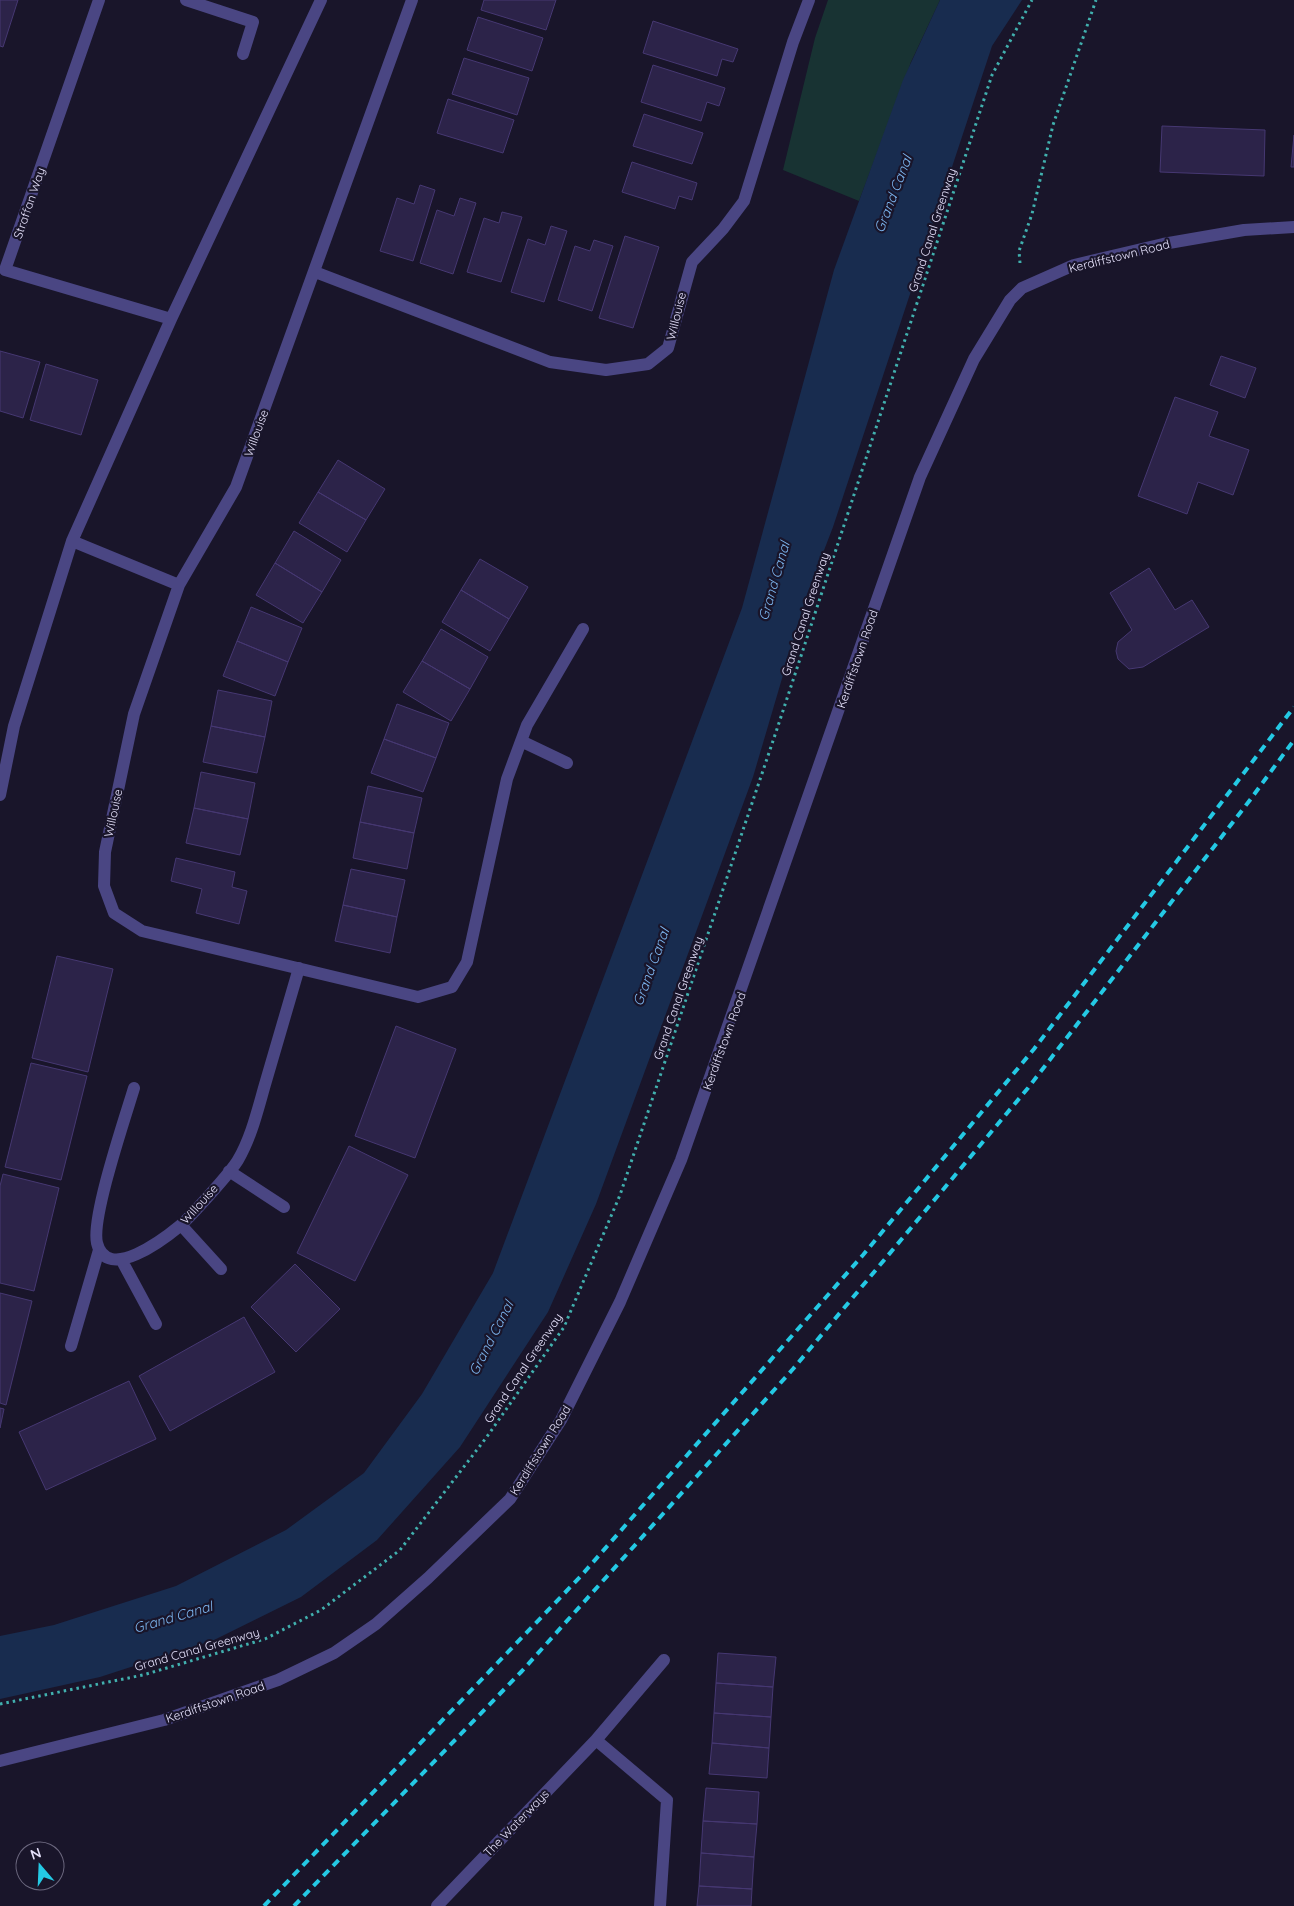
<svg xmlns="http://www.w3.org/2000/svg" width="1294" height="1906" font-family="Quicksand,sans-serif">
	<rect width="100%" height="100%" fill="#19152a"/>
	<path fill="#183333" d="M828,0H940L911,62L859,201L783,170L815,38Z"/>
	<path fill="#182c4f" d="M940,0H1022L992,46L833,527L806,597L753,777L596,1204L548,1312L460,1447L377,1540L301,1597L214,1640L100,1677L0,1699V1636L54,1625L176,1586L286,1530L364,1473L422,1394L493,1273L742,608L834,270L903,80Z"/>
	<path fill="#2c2349" stroke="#463872" d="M0,0H18L3,47L0,46Z
		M484,0H556L546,30L481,10Z
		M478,17L543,38L532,71L467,50Z
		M653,21L738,49L733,62L722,59L717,76L643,53Z
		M464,58L529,78L517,115L452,94Z
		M653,65L725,88L719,106L707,102L701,121L641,102Z
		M448,99L514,120L503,153L437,133Z
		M644,114L703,133L692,164L633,146Z
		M1162,126L1265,130L1264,176L1160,172Z
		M1294,135V167H1291Z
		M632,162L697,183L692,200L679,196L675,209L622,192Z
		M420,185L435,190L413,261L380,251L397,198L414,204Z
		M460,198L476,203L453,274L420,263L437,210L454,216Z
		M502,212L522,217L501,282L467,272L484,218L499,223Z
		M551,226L567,231L544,302L511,292L528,239L545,245Z
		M625,236L659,247L633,328L599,318Z
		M594,240L613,246L592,311L558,300L575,246L590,251Z
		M0,351L40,362L23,418L0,411Z
		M1221,356L1256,368L1245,398L1210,385Z
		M46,364L98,380L81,435L30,420Z
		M1175,397L1218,412L1209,436L1249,450L1233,495L1198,482L1187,514L1138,496Z
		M338,460L385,489L366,520L318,492Z
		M318,492L366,520L347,552L299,523Z
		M294,531L341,560L322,592L275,563Z
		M480,559L528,587L509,619L461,590Z
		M275,563L322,592L303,623L256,595Z
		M1149,568L1175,610L1192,600L1209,627L1143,667L1129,669L1118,659L1116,651L1118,642L1132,630L1110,593Z
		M461,590L509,619L490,651L442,622Z
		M251,607L302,628L288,662L237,641Z
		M441,629L488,657L470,689L422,661Z
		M237,641L288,662L275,696L223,676Z
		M422,661L470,689L451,721L403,692Z
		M218,690L272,701L265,737L211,726Z
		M397,704L449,723L436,758L384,739Z
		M211,726L265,737L257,773L203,762Z
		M384,739L436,758L423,792L371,773Z
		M201,772L255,783L248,819L194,808Z
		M368,786L422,798L414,833L360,822Z
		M194,808L248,819L240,855L186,843Z
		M360,822L414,833L407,869L353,858Z
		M176,858L235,872L232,887L247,891L239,924L196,913L202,889L171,881Z
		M351,869L405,880L397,917L343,905Z
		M343,905L397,917L390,953L335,941Z
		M57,956L113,969L88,1072L32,1058Z
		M396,1026L456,1049L415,1158L355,1136Z
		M31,1063L87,1076L61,1180L5,1167Z
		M349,1146L408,1175L355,1281L297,1253Z
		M3,1174L59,1188L34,1291L0,1283V1186Z
		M295,1264L340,1309L296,1352L251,1307Z
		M0,1293L32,1301L6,1405L0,1403Z
		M244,1317L275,1372L170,1431L139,1376Z
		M129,1381L156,1439L46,1490L19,1432Z
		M0,1408L4,1409L0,1428Z
		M718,1653L776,1657L773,1687L716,1683Z
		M716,1683L773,1687L771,1717L714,1713Z
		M714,1713L771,1717L769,1748L712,1743Z
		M712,1743L769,1748L767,1778L709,1774Z
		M706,1788L759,1792L757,1824L703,1821Z
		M703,1821L757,1824L754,1857L701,1853Z
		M701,1853L754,1857L752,1889L699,1886Z
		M699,1886L752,1889L751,1906H697Z"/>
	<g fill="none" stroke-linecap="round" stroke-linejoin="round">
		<path stroke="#41b0ae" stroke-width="3" stroke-dasharray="2.5 4" stroke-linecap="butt" d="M1020,263L1019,251L1032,214L1053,125L1096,0
			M0,1704L143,1675L265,1639L321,1610L400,1550L486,1438L564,1327L620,1195L776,732L992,75L1032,0"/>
		<path stroke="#4a4683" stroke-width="12" d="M99,0L5,270L171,319
			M186,0L253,22L243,54
			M412,0L236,487L179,585L134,714L105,852L104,886L114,913L142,931L418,997L452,987L467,962L507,779L527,725L583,629
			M315,272L550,362L606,370L648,364L668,348L692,262L723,229L744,201L793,42L809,0
			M72,541L179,585
			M521,741L567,763
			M0,795L14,726L72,541L171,319L321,0
			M134,1088C125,1118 91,1218 97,1243C107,1283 164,1239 181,1225C192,1215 231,1172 238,1160C252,1136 258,1108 266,1081C277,1043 288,1006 299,968
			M229,1171L284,1207
			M181,1225L221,1269
			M122,1261L156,1324
			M71,1346L99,1250
			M0,1761L164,1720L278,1680L334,1653L376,1624L428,1578L510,1499L561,1420L620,1302L681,1160L920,477L974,359L1010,300L1022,288L1074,265L1163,244L1244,230L1294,227
			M437,1906L596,1740
			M660,1906L667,1800L596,1740L664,1660"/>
		<path stroke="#24c9e4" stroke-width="4" stroke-dasharray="8 6" stroke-linecap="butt" d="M264,1906L580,1577L863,1255L1034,1049L1294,707
			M294,1906L522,1671L793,1369L1028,1088L1250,800L1294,740"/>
	</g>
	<g text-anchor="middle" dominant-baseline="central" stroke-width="4.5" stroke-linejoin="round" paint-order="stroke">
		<g font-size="12" fill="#e5e1fb" stroke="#19152a">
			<text transform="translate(29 203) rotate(-71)">Straffan Way</text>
			<text transform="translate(932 230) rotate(-72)">Grand Canal Greenway</text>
			<text transform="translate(1119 256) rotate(-14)">Kerdiffstown Road</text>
			<text transform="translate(676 316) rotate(-76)">Willouise</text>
			<text transform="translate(256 433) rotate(-70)">Willouise</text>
			<text transform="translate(805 614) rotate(-72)">Grand Canal Greenway</text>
			<text transform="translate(857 659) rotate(-71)">Kerdiffstown Road</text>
			<text transform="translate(113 813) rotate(-78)">Willouise</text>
			<text transform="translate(678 998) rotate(-71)">Grand Canal Greenway</text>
			<text transform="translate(724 1041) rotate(-70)">Kerdiffstown Road</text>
			<text transform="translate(199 1204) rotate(-48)">Willouise</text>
			<text transform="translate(523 1368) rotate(-56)">Grand Canal Greenway</text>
			<text transform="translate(540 1450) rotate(-58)">Kerdiffstown Road</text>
			<text transform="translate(197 1649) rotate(-16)">Grand Canal Greenway</text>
			<text transform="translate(215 1702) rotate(-19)">Kerdiffstown Road</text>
			<text transform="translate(516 1823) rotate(-46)">The Waterways</text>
		</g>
		<g font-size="14" font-style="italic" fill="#7cb5ef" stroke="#19152a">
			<text transform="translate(893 194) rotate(-69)">Grand Canal</text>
			<text transform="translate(774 581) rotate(-74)">Grand Canal</text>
			<text transform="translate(651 967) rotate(-70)">Grand Canal</text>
			<text transform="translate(491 1338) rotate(-63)">Grand Canal</text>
			<text transform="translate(173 1617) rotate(-16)">Grand Canal</text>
		</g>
	</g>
	<g transform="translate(40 1866) rotate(341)"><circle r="24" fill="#19152a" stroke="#6b677e"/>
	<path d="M0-4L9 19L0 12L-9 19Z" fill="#24c9e4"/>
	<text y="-8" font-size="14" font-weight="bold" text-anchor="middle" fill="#e5e1fb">N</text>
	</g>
</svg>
